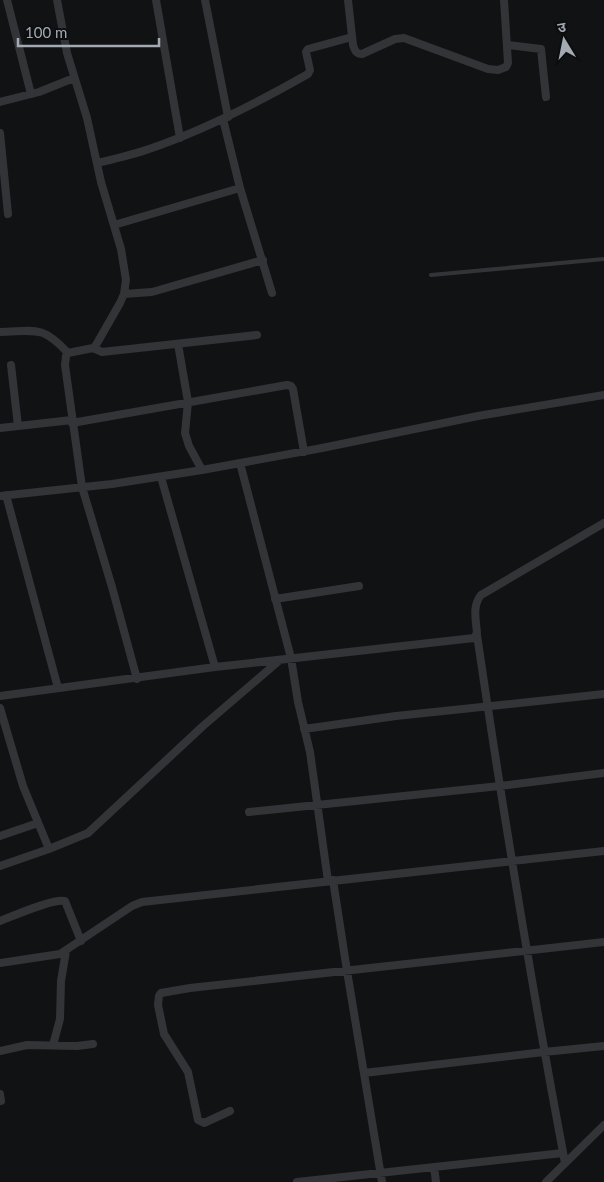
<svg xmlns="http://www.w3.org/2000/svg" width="604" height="1182" font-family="Lato,'Noto Sans Devanagari',sans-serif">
	<rect width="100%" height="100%" fill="#111213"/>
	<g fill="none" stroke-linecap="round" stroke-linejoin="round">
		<path stroke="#333438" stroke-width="4" d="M431,275L604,259"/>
		<path stroke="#333438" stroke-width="8" d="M7,0L31,94
			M57,0L67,53L87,118L101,182L121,249L126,280L124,294L120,303L96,345L93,348L68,353L66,356L65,365L82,487L112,587L137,679
			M156,0L180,138
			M205,0L228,117
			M348,0L353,45C355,51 356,54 362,54L395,39L404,38L488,69L498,70L506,67L508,63L504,0
			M508,45L541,49L546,97
			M0,102L39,92L74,78
			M223,119L240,188L272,293
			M0,133L8,214
			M97,163C114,159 132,155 149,149C205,130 257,103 308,74L310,70L306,52L308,49L352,37
			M114,225L240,188
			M124,294L152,292L263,260
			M0,332C36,331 42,325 68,353
			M178,344L188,402L185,433L189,446L202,470
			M93,348L102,352L257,335
			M11,365L18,426
			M72,423L287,385L291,386L293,389L304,452
			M0,428L72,420
			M240,463L291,658L298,702L310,752L328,881
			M161,477L215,667
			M6,495L58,688
			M0,496L112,484L202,470L322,448L478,416L604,395
			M275,599L359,586
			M477,635C503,812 532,988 565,1163
			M0,696L215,667L474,638L477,633C476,620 472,606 481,595L604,523
			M0,708L23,786L49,849
			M304,729L396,716L604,694
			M249,812L500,786L604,773
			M0,836L38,823
			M0,866L49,849L88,833L203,726L280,660
			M333,880L347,971L382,1182
			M0,921C13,916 54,898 65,901L81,941
			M0,963L60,954L132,906L142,902L604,851
			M53,1045L60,1019L61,981L66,951
			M0,1051L27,1045L77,1046L93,1044
			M364,1073L544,1052L604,1046
			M0,1094L1,1101
			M230,1111L204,1123L198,1120L188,1072L164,1034L158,1005L159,996L161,993L190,988L604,942
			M434,1167L436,1182
			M297,1182L563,1153
			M546,1182L604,1125"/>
	</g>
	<g transform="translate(564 40) rotate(350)" stroke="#0c0d0e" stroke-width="4" paint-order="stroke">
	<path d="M0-4L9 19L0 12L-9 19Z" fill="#a3aab3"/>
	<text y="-8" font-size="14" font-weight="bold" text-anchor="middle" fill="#a3aab3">उ</text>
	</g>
	<path d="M18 38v8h141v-8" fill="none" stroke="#a3aab3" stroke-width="2.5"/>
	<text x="25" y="38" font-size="15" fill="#a3aab3" stroke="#0c0d0e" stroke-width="4" paint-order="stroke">100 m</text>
</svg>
